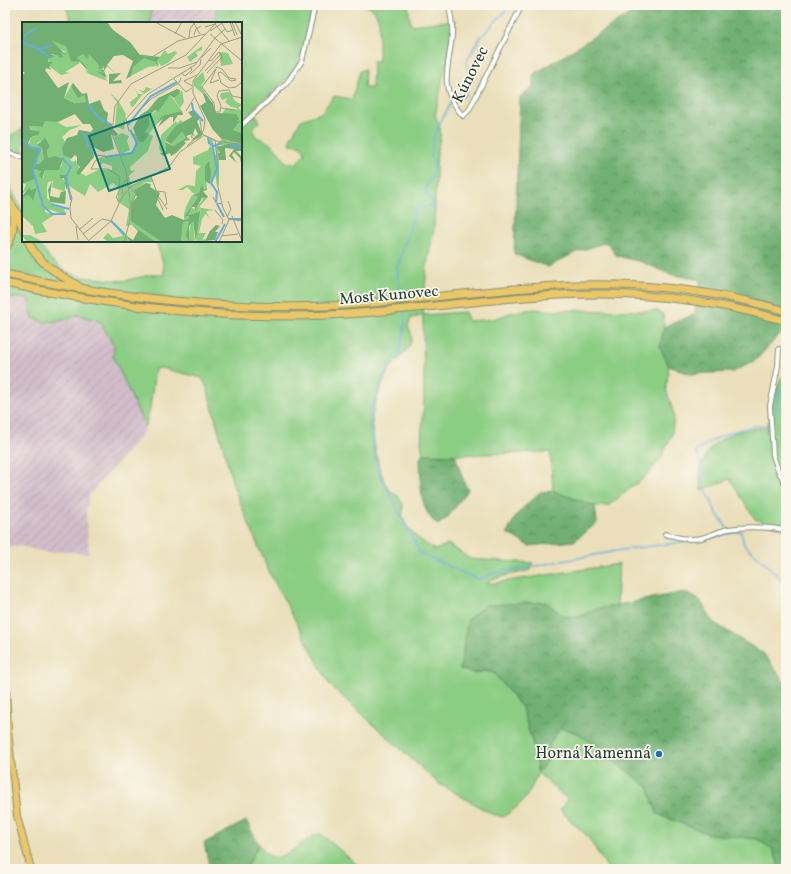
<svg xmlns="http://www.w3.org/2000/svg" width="791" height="874" font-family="Vollkorn,serif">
	<defs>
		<pattern id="industrial-furrows" width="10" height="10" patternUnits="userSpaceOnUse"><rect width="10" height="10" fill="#d1bdc9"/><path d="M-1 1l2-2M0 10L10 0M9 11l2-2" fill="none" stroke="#b3a3ad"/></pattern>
		<pattern id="forest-crowns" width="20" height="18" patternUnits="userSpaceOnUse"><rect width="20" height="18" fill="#71b072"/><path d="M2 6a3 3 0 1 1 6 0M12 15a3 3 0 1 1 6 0" fill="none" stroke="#5c905e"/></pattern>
	</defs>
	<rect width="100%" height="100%" fill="#fbf7ec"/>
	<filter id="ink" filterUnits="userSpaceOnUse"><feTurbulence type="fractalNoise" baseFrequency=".025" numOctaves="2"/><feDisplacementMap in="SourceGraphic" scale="8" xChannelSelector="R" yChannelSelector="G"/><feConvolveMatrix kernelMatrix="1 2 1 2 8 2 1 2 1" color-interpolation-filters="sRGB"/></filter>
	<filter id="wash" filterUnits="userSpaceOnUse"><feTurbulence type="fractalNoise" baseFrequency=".012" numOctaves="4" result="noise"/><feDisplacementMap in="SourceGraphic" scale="16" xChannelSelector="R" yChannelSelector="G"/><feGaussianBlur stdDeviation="0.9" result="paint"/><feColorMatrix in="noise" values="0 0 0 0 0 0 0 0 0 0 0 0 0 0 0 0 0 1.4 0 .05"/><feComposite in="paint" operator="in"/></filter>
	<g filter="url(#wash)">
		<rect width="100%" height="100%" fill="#eadfba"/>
		<path fill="url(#industrial-furrows)" d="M152,5H216V23H150Z
			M5,298H28L33,318L61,321L77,315L100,321L114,346L113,356L145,427L141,436L89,495L86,514L89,551L86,554L63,551L50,553L19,546L5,548Z"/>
		<path fill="#8ccd84" stroke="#56855c" d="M65,5H152L150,23H72Z
			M216,5H313C309,24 304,54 293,70C283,86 265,98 251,111L258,117L259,122L256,124L253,131L256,137C271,141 278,151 287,163L295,164L305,154C303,145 299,145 290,144V139L301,120L321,113L334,96L352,99L360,71L365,69L364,88H372L373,61L379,60V20L374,10L365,5H408L411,25L455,20L435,116C443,128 441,137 437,150L434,228L427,265L423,315L465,312L469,321L493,319L513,312L535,309L555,311L565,310L658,311L663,314L664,327L660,347L669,366L666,389L674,414L672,435L660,460L645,477L608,506H595L553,491L550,452L455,455L423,454L421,442L424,401L423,316L411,318L408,326C421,346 396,357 388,372C382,383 376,399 373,412C369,426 379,476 388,488C391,493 399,495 401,500C405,506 402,512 403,518C407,532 424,543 435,550L448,544L470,559L533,563L531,570L492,579L487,584L619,564L617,606L597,609L578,617L563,616L546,602L474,674L484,671L494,673L522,708L536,755L538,772L546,763L551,741L561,728L578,733L648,787L658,814L709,834L757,839L773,849L780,869H608L588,837L560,810L568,800L538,773C527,797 527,801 503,817L492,814L438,783L330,685L268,570L234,488L207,388L202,378L161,368L155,369L150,409L145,427L113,356L114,346L100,321L77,315L61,321L44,322L33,318L28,298H5V179L23,210V241H37L49,258L65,271L81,277L124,281L149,275H164L163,263L156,241H241V23H216Z
			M23,129V154L5,149V138Z
			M786,376V530L755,519L730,479L701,490C701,484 700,477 700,472C705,439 738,428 766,428L772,413L771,406L781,378Z
			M321,834L362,869H246L259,844C262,848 266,854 270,856C281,862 305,841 314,835Z"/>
		<path fill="url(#forest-crowns)" stroke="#487653" d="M644,5H786V332L783,331L756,360L733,372L690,374L669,366L660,347L664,327L695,314L700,280L669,274L642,262L617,256L606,242L574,253L548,267L514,254L520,97L533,87V75Z
			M423,454L455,455L464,482L468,490L447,518L438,525C418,511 421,480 420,458Z
			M553,491L595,506L597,523L574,541L529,546L507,533L517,514L540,492Z
			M684,592L700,600L713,622L764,654L786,684V869H780L773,849L757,839L709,834L657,814L648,787L578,733L561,728L551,741L546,763L537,772L536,755L522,707L494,673L484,671L474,674L460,669L468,619L486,605L546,602L563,616L578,617L597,609Z
			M246,821L259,844L246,869H210L204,843Z"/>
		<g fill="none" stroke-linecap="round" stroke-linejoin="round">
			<path stroke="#68acdd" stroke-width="1.5" d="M401,297L397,267L413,220L414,211L418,206L424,208L434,205L425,190L431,179L435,162L431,157L434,136L442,119L451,103L466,95L470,73L466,63L478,40L511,5
				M404,312L405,323L400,352L390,363L370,411V430L377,469L420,553L479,580L491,574L622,550L690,541
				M773,421L780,391L786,386
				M727,528L716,512L705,487V476L696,451C719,435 742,425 770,425
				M735,530L741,531L744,545L761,559L786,584
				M697,541L741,531"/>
		</g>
	</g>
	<g filter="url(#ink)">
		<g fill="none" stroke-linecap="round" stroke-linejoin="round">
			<defs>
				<path id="street" d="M449,5C450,14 453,24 452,33C450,68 436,86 463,116L469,110L522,5
					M241,126L286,84L302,61L315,5
					M5,152L23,157
					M779,349L778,366L770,406L773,455L778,470L786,485
					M665,534C677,537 689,541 701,538C710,536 719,531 728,529C747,526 766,527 786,530"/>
				<path id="primary" d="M5,664L8,731L17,816L31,869"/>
				<path id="highway" d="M5,195L17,213L23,229
					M28,241C39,265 59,274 80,287
					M5,249C15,235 13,224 13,208
					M5,274C111,297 218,310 327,306C410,302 492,288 575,285C646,283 718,291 786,311
					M5,283C111,306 218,320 327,315C420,311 513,293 607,294C668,295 727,304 786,321"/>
			</defs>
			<use href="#street" stroke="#848e77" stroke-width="6"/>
			<use href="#primary" stroke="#848e77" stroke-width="8"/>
			<use href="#highway" stroke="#848e77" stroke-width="9"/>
			<use href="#street" stroke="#fff" stroke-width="4"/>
			<use href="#primary" stroke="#eac769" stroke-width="6"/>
			<use href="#highway" stroke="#eac769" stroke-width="7"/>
		</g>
	</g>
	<circle fill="#1f6fb2" stroke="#fbf7ec" stroke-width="1.5" cx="659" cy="754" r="4"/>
	<g text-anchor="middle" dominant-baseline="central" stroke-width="3.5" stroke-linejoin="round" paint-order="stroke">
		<g font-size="16" fill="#1f3d34" stroke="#fbf7ec">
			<text transform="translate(471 75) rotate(-63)">Kúnovec</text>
			<text transform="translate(389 296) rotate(-5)">Most Kunovec</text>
		</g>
		<g font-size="16" fill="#1f3d34" stroke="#fbf7ec" text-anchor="end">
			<text x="651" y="754">Horná Kamenná</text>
		</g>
	</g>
	<g transform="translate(22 22)">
		<rect width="220" height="220" fill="#eadfba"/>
		<path d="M32,18L45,24L48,34L58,41L43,50L48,51L39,53L27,44L26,37L33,33H28L44,30L33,25L30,21ZM197,30L206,31L211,42L199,44ZM66,31L77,40L86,38L76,43L77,46L83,44L80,49L85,59L67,52L63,48L66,49L63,43L55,36L61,32L66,34ZM181,50L183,59L179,63L183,71L181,72L172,64V58ZM49,64L62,73L64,80L54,81L42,76ZM124,65L130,67L120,73L111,85L109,84L108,80L116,74L113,66L116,72H120L122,71L116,68L122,69ZM88,71L96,78L104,92L102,108L93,104L95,80ZM148,73L160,89L138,97L127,112L131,114L126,129L108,145L109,149L113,148L107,154L109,163L129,155L131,160H124L114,167L110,194L140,220H134L110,203L104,204L107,187L95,179L97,166L91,161L76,170L68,162L63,174L47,164L45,154L51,145L43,153L39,152L43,161V170L30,165L31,159L26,160L25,164V176L30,182L46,187L41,186L44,191L41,192L23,186V190L32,193L20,201L25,210L13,212L11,204L0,194V175L7,172L10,178L15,165L9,168L7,166L0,172L4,162L1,161L13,157L12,147L18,148L21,157L23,148H30L39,145L41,137L26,136L25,129L28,124L23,117L15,121L20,126L22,137L17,142L13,141L18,130L14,125L10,126L7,122L9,115L15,114L7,104L21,105L23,99L32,98H24L27,96L32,98L44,105L60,103L48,108L40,115L44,121L40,130L51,140L54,138L59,151L64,154L76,148H90V144L81,141L77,145L76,141L78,140L77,137L98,132L92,115L100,111L107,114L105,119L108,128L99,132L111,130L114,125L111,112L114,111L122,119L127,112L123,110L127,94L138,86ZM210,77L220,83L216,86L220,89V111L211,108L219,98L214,101L212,93H199L204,86L214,88L215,86L209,85ZM159,98L161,100L143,118L148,122L160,110L164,116L151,124L143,119L144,129L139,130L137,126L139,113L154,99L155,101ZM181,113L192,118L189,123L192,133H194V123L202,115L220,123H197V165L193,153L190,161L194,167L189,162V168L187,138L183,144L185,167L180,165L177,171H171L165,165L161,168H156L165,163L173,164L174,149L179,144L171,142V135L186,128L188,124L187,117L182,114L175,119ZM170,173H177L176,175L162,195L171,193V197L162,198V192L164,185ZM183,174L186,175L178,184L177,190L166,193L169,186L174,187ZM179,186L193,188L184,189L187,195L183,192L180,197L177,211H184L180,218L183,217L184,220H174ZM89,199L93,201L105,213L108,220H86L81,216L86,211L91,216L101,214ZM167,199L166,220H159L161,200ZM169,199H171L173,220H167L166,217ZM0,213H8L21,220H5Z" fill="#8ccd84"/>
		<path d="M0,0H85L91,8L108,20L118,33L139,35L135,39L137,45L134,42L111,47L109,54L104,57L111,39L101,33L92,34L85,43L93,51L85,44L82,49L85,56L74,49L82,51L78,48H82V44L77,48L76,42L67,32L66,37L61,32L55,36L63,43L66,49L58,40L49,39L44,24L30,19L45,34L39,30L41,35L37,36L36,33L28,32L33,34L26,37V40H31L27,44L29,48L25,46L23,48L36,66L47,60L42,76L53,81L64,80L62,73L56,76L49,64L51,61L60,72L65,71L67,82L78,78L82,88L86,91L85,99L90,102V106L96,112L94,114L89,113L92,127L81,130L70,124L72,135L57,153L54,151L58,145L55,142V135L53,133L49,137L41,133L40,126L45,116L55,113L57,108L69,110L71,107L68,102H61L53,92L36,100L23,99L21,105L7,104L9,108L18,110L16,113L9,115L6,121L10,126L16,125L19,128L13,141L17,142L22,137L20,126L15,123L23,116L28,124L25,129L26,136L33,134L41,137L37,148H23L20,157L17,154L19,149L12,147L13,157L0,162V53L3,51L0,49ZM99,51L91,59L99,58L100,61L87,62V52ZM155,67L158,68L157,73L152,76L148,73L136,90L133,88L127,94V103L123,110L127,112L122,120H117L111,106L118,93L126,88L136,76ZM183,71L191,82L194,91L214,92L217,97L214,100L219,98L211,108L220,111V122L199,116L191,108L178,84L184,80L181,72ZM172,88L178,97L175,99L180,112L177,116L169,119L176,112L173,106L171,112L164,114L168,118L162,119L164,121L154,131L149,134L148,131L141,134L138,131L144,129L143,120L151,124L164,116L160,110L149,122L143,118L154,104L170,95L166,90ZM160,89L161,93H156L151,101V95H148L136,105L141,96L133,104L140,94ZM209,121L220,123V129H214L220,135V146L218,136L212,130L210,133L215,141L217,148L215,141L207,134L212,127L203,126L204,138H197L196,131H198L195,125ZM187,138L189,151L188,162L183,159V144ZM51,144L45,154L47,164L44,167L42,156H38V152L43,153ZM30,159L28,174L37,176L39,170L44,169L43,182L28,180L26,168ZM124,161L129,162L128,165L138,171L134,183L143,196L150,193L162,198L167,197V194L162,195L176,175L171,172L177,171L180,162L182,167L185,166V168L181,169L186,175L180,176L173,189V185H170L166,193L177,190L179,184L174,220L171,199L167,204V220L164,213L167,199L161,200L159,220H140L109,199V182L115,175L112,168ZM7,165L9,168L15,165L11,179L7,173L0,175ZM110,203L134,220H108L105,214L111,218L116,209ZM194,203L198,204L193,210H196L193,218L183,219L188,209Z" fill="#71b072"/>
		<path d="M160,68L162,80L158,86L152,77Z" fill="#8ccd84"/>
		<path d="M207,70L212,77L209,85L203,80L206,76L200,78L198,74L199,71Z" fill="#8ccd84"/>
		<path d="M180,24V28L174,30L176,34L168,40L165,35ZM143,28L146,32L153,29L155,31L146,41L139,44L135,39ZM122,36L133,40L135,44L126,45L109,54L111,45Z" fill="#8ccd84"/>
		<path fill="none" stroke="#68acdd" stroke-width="2" d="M0,16L14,6M0,20L15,26L27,35M17,27L30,24M170,81L171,88L181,99M66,82L76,95L89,103M106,103L129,74L155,60M59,111L64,114L66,124H69L73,133M0,116L7,125L18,127L11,148L21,184L30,192H44M186,116L187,121L192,124L200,121M190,121L195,147L189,161L195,170L194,180M208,122L220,127M83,135L110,131L115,121L108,108M40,136L49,145L44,155L49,178M29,182L47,187M195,182L202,195M207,197H220M89,199L102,212M193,220L203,202"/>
		<path fill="none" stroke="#999e84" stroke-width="1" d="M133,0L163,16M171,0L178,12M208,0L213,14M210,0L215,13M213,0L220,14M200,2L205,10L211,8M183,5L193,2L207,19M188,9L202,0M153,12L160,0M188,12L220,39M172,13L174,7L179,4M167,16L168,7L173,0M119,33L130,35L156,19L183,12M179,36L189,26M187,38L189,39L197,30L200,34V39M146,46H158L175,40M194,47L188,61L197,58M183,49L199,32M159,51L163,54L170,48L168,45M185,51L200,35M168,52L178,43L179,37M152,57L164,70L170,66M214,57L207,56L200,47L195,45L180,65L192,81L193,90H198L199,84L195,74L197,69L207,68L210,74L220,76M214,58L209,59L199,50L196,51L199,61L207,66L214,65L220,60M170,64L162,59L175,53M191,80L188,86V92L198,103L197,114L204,120M121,85L129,77L157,61L159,56M199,86L214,88M164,89L172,76M104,97L126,72L173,43L193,16L203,7M178,98L180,112L197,120L220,122M92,106L100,103L104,97L107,109M193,118L196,147L195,161L201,186L207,198L197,220M165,124L174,116L171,112L169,115L173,117M73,133L83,134L73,139L69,147H86L97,154L98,167L94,175L97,180M129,154L136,174L145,187M46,164L50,176L48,185L49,196L66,218M108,165L114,173L109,181M134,169L143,170L145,182L143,183M101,173L100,165L105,157M135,175L141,188M191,175L194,181L200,182M193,188L201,198L200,202M210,194L220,219M205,195L209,187L206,179M206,197L220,199M54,204L56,218M57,208L71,196M61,212L80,197L89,199M199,214L216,212M65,220L89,199L99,177L108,165L147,145L158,130L178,116L182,107L183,97L171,71V59L199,22L220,15M102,220L108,198V178L104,149L90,112L93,84L109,62L164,33L195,0"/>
		<path fill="#0f766e" fill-opacity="0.15" stroke="#0f766e" stroke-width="2" d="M128,92L148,147L87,169L67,114Z"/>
		<rect width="220" height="220" fill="none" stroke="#1f3d34" stroke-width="2"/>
	</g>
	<rect width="791" height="874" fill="none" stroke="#fbf7ec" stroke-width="20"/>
</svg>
